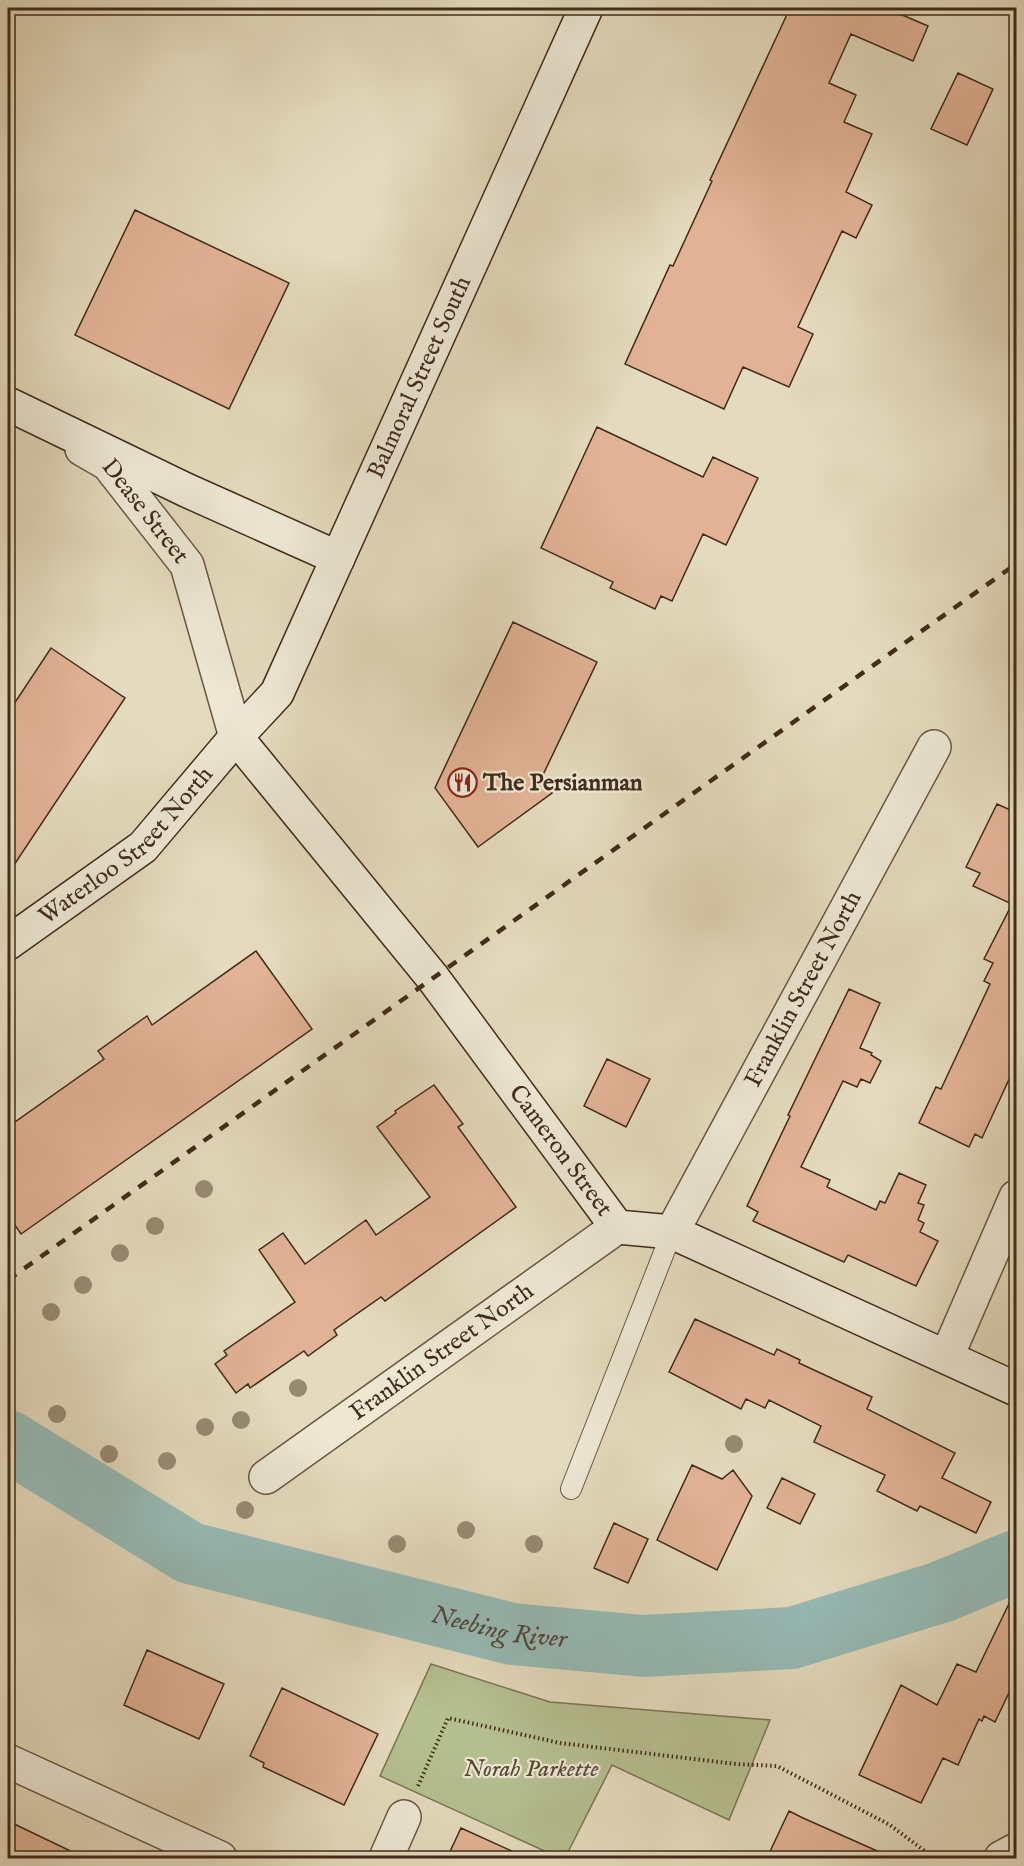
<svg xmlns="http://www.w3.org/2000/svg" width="1024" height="1866" font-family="'IM FELL English',serif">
	<rect width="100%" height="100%" fill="#e4dabd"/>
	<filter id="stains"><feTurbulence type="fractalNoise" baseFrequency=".00333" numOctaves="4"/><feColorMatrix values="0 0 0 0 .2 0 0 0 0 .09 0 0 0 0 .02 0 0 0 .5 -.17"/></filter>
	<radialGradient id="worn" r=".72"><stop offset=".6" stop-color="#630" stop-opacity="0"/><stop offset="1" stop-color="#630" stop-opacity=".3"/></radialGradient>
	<path fill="#b5bf90" stroke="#7b7655" stroke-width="1.5" d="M431,1664L550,1702L770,1720L729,1820L612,1765L565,1858H560L380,1776Z"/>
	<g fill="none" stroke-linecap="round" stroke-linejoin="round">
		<path stroke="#96bab6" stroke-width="62" id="s1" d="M8,1441L190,1553L512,1634L644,1646L792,1638L941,1592L1016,1561"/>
	</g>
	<path fill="#e1b295" stroke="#412c1a" stroke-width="1.5" d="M790,8H886L928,26L913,61L851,34L829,83L856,95L844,122L872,134L846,192L872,205L856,238L842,231L798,327L813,334L789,387L743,367L724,409L625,364L670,265L673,266L712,181L710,180Z
		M958,73L993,89L967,145L931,129Z
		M135,210L289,283L229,409L75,335Z
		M597,427L703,477L713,457L758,478L726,545L703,534L672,601L661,596L655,609L610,588L613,582L541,548Z
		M513,622L597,662L541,779L552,793L478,847L435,788Z
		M51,648L125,698L8,874V713Z
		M997,804L1017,813V1062L982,1138L975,1134L969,1147L919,1123L936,1087L941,1089L990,984L984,981L993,963L984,959L1012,904L973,886L980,873L966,867Z
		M256,951L312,1029L21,1234L8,1215V1127L104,1059L98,1051L147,1016L152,1025Z
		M849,989L880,1003L860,1048L872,1053L871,1055L881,1061L870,1083L861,1079L857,1087L843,1081L801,1167L830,1180L827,1187L876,1210L880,1201L885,1203L899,1173L926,1185L918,1203L924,1205L918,1220L924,1223L920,1232L938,1241L916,1286L848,1255L844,1262L753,1221L758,1212L747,1206L790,1116L788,1115Z
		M607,1059L650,1079L626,1127L584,1106Z
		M434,1085L463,1124L458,1127L516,1207L385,1301L381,1297L334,1330L337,1335L308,1356L304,1351L250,1388L248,1384L236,1393L215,1364L227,1355L224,1351L295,1302L259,1250L283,1233L305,1264L366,1220L376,1235L430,1197L377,1127L396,1113L395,1111Z
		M695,1319L774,1355L777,1349L800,1360L799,1363L872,1397L867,1409L955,1453L942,1478L991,1502L976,1533L920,1506L917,1511L877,1491L885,1475L814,1442L821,1426L769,1400L765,1408L746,1399L741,1409L669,1372Z
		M692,1465L722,1479L733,1470L752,1496L717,1570L657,1540Z
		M782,1478L815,1494L800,1524L767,1508Z
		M614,1523L648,1539L628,1583L594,1568Z
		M1017,1587V1676L995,1722L984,1716L982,1721L979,1719L958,1765L943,1758L921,1803L859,1775L901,1685L937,1705L957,1664L976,1672Z
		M147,1650L224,1684L199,1739L124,1705Z
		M282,1688L378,1734L344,1805L263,1767L264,1763L250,1756Z
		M789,1811L803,1818L893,1858H767Z
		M8,1821L85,1858H8Z
		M461,1828L527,1858H447Z"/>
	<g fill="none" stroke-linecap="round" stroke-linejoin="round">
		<defs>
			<path id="lane" d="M571,1489L672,1232"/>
			<g id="street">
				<path id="s2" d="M82,449L108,464L187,565L236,737"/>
				<path id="s3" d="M672,1232L934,747"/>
				<path d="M947,1356L1016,1197"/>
				<path id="s4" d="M266,1477L617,1227"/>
				<path d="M8,1761L220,1858"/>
				<path d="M386,1858L404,1817"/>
				<path d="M1001,1858L1016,1850"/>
			</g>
			<g id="secondary">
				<path d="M8,404L186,490L338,558"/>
				<path id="s5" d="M236,737L433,978L617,1227L672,1232L1016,1389"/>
				<path id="s6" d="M8,943L143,847L236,737L277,693L586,8"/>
			</g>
		</defs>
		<use href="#lane" stroke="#6a5843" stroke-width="22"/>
		<use href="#street" stroke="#6a5843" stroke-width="36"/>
		<use href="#secondary" stroke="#412c1a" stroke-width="36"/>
		<path stroke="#412c1a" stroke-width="4" stroke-dasharray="1.5 3" stroke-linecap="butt" d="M418,1786L448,1718L560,1743L736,1764L777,1766L890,1825L934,1858"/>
		<use href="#lane" stroke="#ede7d4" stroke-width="20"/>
		<use href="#street" stroke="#ede7d4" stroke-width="33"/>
		<use href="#secondary" stroke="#ede7d4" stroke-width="33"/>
		<path stroke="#412c1a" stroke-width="4.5" stroke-dasharray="10 10" stroke-linecap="butt" d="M8,1280L1016,564"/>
	</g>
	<g fill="#978a71">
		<circle cx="204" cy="1189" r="9"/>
		<circle cx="155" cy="1226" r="9"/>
		<circle cx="120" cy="1253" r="9"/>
		<circle cx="83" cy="1285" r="9"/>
		<circle cx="51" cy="1312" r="9"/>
		<circle cx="298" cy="1388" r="9"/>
		<circle cx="57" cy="1414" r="9"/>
		<circle cx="241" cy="1420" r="9"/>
		<circle cx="205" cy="1427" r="9"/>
		<circle cx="734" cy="1444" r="9"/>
		<circle cx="109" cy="1454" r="9"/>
		<circle cx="167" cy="1461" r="9"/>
		<circle cx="245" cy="1510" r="9"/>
		<circle cx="466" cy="1530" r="9"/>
		<circle cx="397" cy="1544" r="9"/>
		<circle cx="534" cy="1544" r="9"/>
	</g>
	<defs>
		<symbol id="restaurant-ring" viewBox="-11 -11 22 22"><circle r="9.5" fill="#ede7d4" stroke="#8f2418" stroke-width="1.5"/><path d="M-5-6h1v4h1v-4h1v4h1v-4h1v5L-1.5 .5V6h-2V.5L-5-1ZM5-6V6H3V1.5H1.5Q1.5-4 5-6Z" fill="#8f2418"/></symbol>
	</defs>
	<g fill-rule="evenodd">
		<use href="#restaurant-ring" x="446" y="766" width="33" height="33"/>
	</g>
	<g text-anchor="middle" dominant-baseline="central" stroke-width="4.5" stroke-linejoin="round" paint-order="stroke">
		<g font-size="24" fill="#412c1a" stroke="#ede7d4">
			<text stroke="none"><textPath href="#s6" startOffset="716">Balmoral Street South</textPath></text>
			<text stroke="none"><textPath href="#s2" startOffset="90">Dease Street</textPath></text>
			<text stroke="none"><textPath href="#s6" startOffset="154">Waterloo Street North</textPath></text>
			<text stroke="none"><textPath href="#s3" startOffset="276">Franklin Street North</textPath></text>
			<text stroke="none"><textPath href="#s5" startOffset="526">Cameron Street</textPath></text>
			<text stroke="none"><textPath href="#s4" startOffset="216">Franklin Street North</textPath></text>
		</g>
		<g font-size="24" font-weight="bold" fill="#412c1a" stroke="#ede7d4" text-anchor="start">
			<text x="483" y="783">The Persianman</text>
		</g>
		<g font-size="24" font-style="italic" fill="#584932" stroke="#ede7d4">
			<text x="531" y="1769">Norah Parkette</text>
		</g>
		<g font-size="26" font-style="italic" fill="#524839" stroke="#ede7d4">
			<text stroke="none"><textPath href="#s1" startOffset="532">Neebing River</textPath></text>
		</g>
	</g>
	<rect width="1024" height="1866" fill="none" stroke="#e4dabd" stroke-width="30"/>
	<rect x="9" y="9" width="1006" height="1848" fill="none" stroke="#412c1a" stroke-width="3"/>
	<rect x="15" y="15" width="994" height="1836" fill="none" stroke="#412c1a" stroke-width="1.5"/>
	<rect width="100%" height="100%" filter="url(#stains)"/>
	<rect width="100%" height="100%" fill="url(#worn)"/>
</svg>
